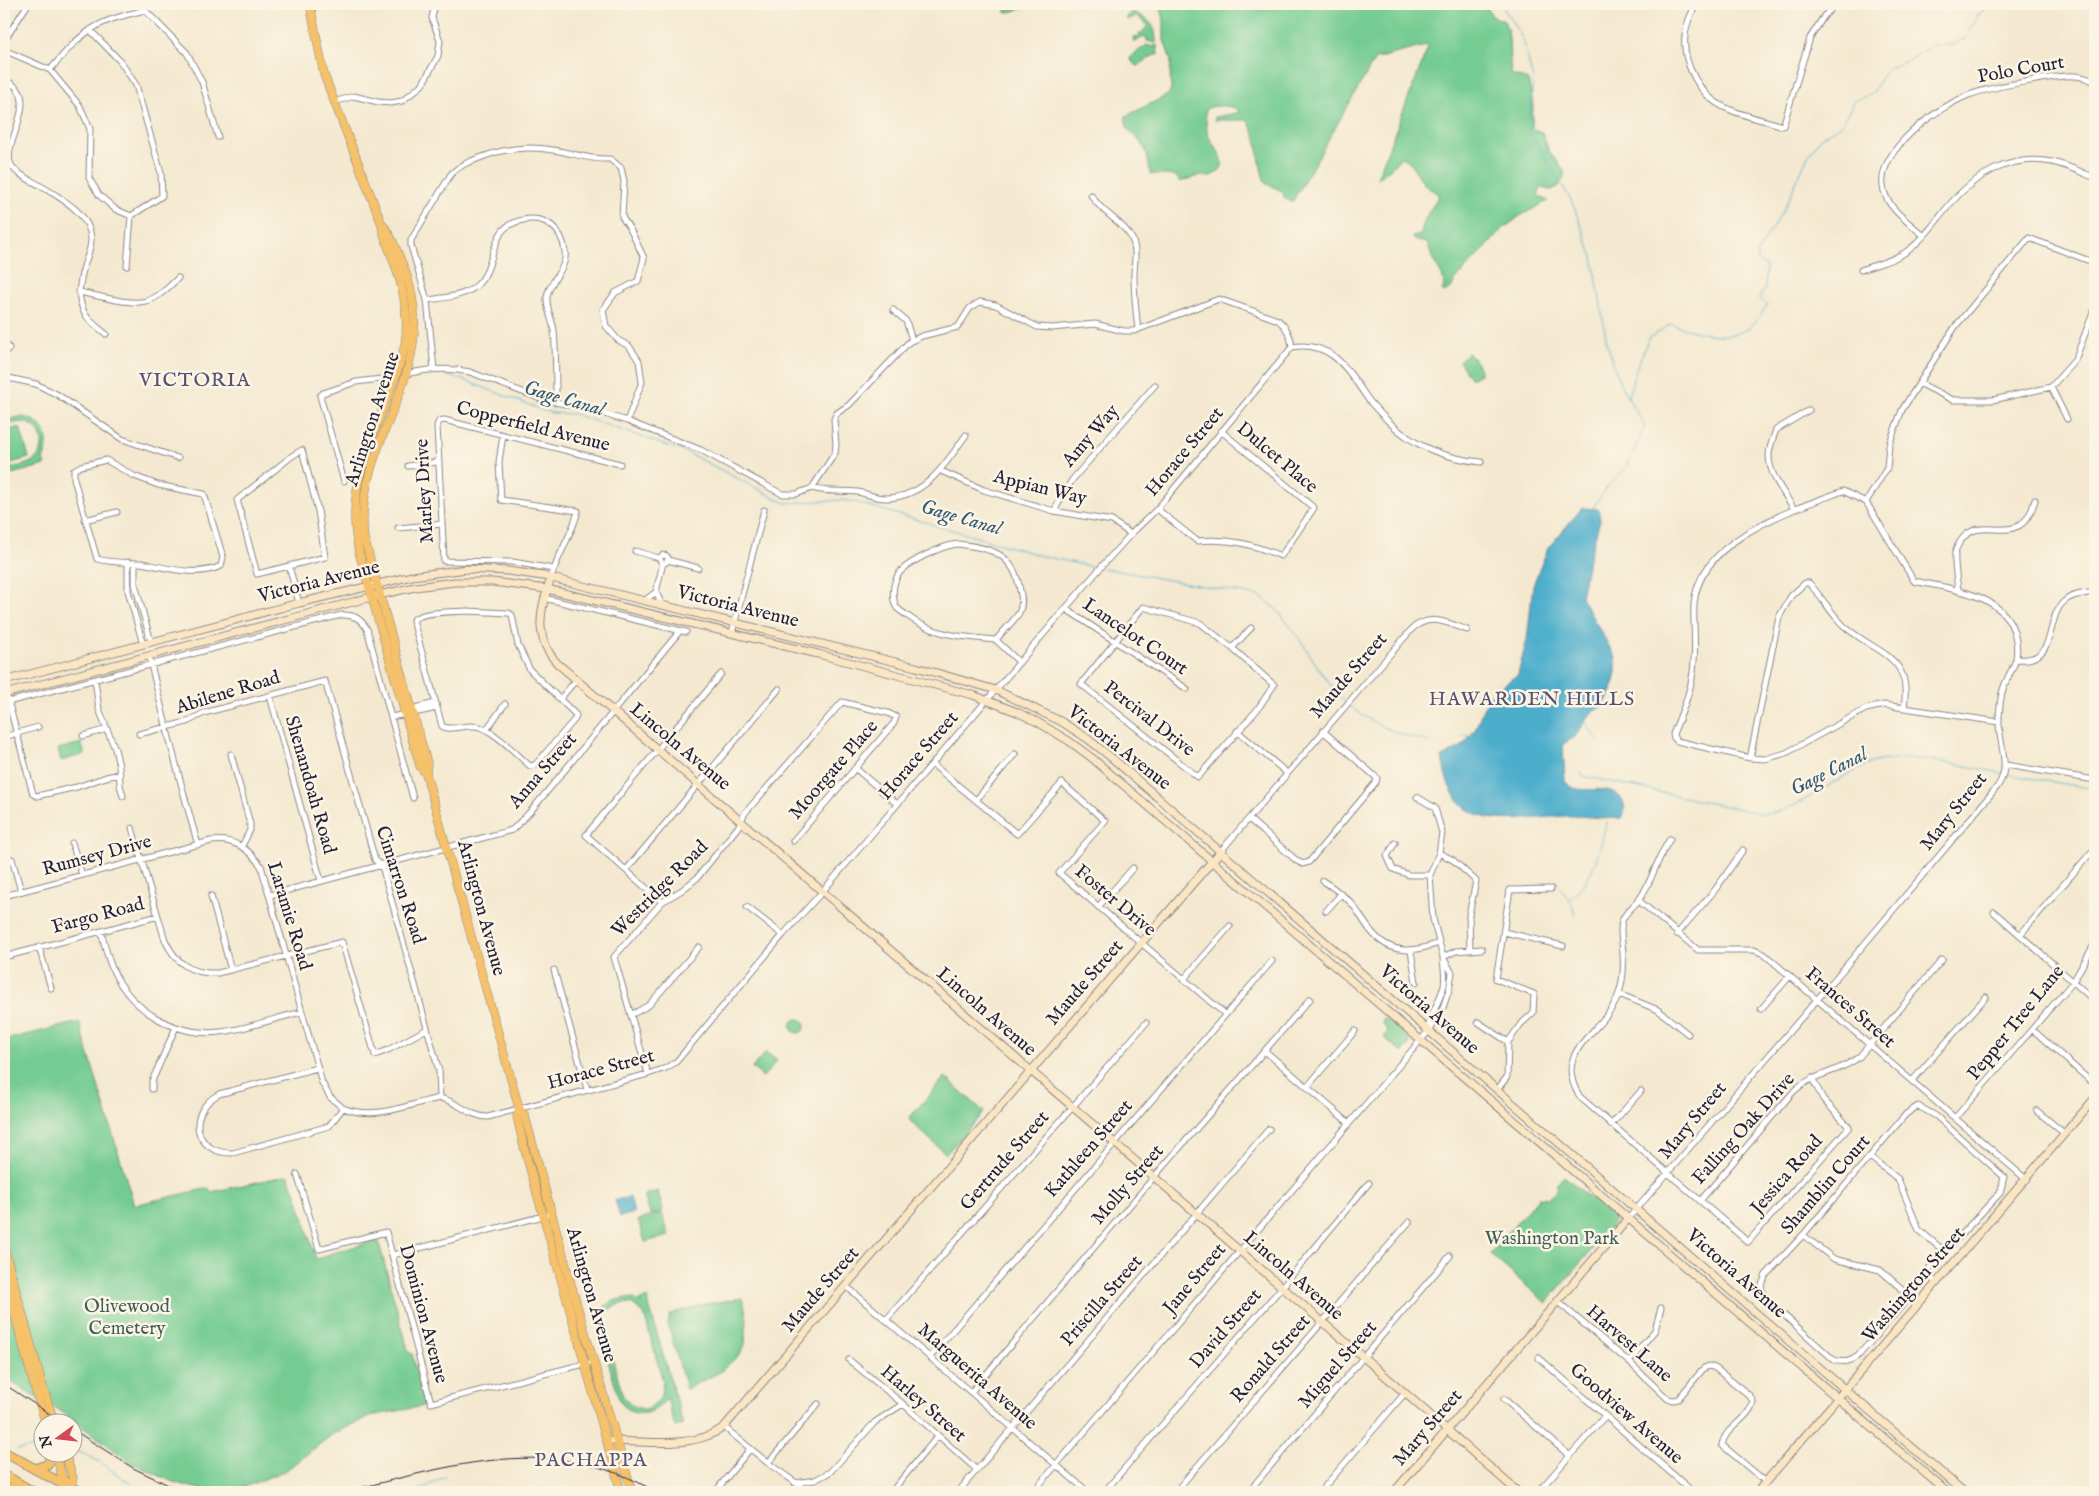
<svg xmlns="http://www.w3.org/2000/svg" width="2099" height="1496" font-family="'IM FELL English',serif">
	<rect width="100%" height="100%" fill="#fcf5e5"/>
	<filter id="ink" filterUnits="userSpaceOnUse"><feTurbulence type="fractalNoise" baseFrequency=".02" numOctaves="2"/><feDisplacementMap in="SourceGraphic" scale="10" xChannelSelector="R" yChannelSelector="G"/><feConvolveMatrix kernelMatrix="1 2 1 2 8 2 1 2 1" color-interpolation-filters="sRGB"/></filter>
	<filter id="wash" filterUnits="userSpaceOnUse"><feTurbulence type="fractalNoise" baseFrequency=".0096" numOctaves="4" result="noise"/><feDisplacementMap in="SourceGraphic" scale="20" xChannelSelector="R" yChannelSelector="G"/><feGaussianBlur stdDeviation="1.12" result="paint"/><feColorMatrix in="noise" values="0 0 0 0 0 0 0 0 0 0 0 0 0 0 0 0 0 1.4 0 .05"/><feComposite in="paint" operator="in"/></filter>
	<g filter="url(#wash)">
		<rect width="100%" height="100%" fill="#f4e9d0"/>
		<path fill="#74cc92" stroke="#4b7766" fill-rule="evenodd" d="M1005,4H1039L1006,13Z
			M1160,4H1485L1492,16L1504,21C1513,38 1507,56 1512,75L1528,80L1533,103L1532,129L1542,132L1549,151L1564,170V177L1558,187L1551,190L1541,188L1538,196L1548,201L1520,216L1504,228L1454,281V285L1445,293L1442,291C1448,278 1437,269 1432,258C1430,253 1430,248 1427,243L1414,240L1412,237L1421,235C1423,217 1431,210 1439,195L1425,185L1408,160L1401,157L1387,172L1377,178L1429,45L1375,59L1292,202L1285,199C1284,190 1274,187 1266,184C1256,161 1262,142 1247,120H1215V117L1237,113L1239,110C1230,105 1212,104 1205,110C1206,119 1206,132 1210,139C1219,154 1234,167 1208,177L1201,175L1180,182L1176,176L1150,174C1149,166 1148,153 1143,146C1137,135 1123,131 1126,116L1168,95L1171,90L1170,71L1171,61L1164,40V20Z
			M1133,12C1149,20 1156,23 1156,43L1147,41V38L1143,37L1134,43L1133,37L1140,36L1139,33H1142L1148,25L1137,16L1127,20V16Z
			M1147,45L1152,47L1157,45L1158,55H1154L1138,66L1135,65L1130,59L1131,56Z
			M1467,353C1473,356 1481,368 1480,374L1473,378H1470L1459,361Z
			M19,417C42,417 54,439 43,459L46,465L4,476V470C13,467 26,466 34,460C48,450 43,428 27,423C19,421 11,424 4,426V421Z
			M20,427L29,458L4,465V431Z
			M81,743L85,754L61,761L58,749Z
			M1385,1018L1409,1039V1044L1402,1053L1384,1037L1388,1032L1382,1022Z
			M791 1026a7 7 0 1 1 14 0a7 7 0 1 1-14 0Z
			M79,1022L134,1205L209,1188L211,1192L289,1175L290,1181L295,1190L316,1259L328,1256L329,1254L378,1240L409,1353H412L424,1406L370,1416L333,1434L285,1471L231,1492H211L173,1482L132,1463L62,1412L28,1393L4,1377V1040Z
			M766,1052L777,1061L763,1077L752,1068Z
			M945,1077L984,1112L946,1154L910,1121V1117Z
			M1564,1176L1613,1217L1614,1224L1546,1303L1490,1254L1539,1197L1541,1199L1544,1197L1548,1199L1558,1187L1556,1185Z
			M658,1191L663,1211L650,1215L644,1195Z
			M662,1213L669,1236L645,1242L638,1220Z
			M627,1298L634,1299L641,1303L640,1300L647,1298L683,1425L675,1427L667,1398C655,1416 630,1421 619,1399C615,1385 611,1371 607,1358C599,1331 588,1302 627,1298ZM626,1303L633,1304L644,1314L663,1382L660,1399L648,1409C637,1409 629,1405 623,1396L604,1328C603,1312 611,1305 626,1303Z
			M743,1298L747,1319L745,1344L740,1354L720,1372L686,1389L668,1324L670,1314L704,1304Z"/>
		<path fill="#4eaecc" stroke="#386884" d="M1582,508L1599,509L1600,520L1587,565L1581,597L1616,658V672L1612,691L1604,705L1591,713L1575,737L1563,744L1565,781C1567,783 1571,787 1574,788C1590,793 1612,783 1622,800C1626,806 1625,812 1622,818C1603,820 1585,815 1565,816C1506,819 1453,836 1442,757L1464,745L1476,728L1483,709L1491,695L1518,674L1527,640L1533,585L1548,548Z
			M630,1197L634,1213L620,1217L615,1200Z"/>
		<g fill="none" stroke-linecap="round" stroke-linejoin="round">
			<path stroke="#4eaecc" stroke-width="1" d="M1501,4L1523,39L1533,80L1529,131L1571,200L1593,257L1607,344L1621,386L1645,426L1625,469L1608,486L1593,508
				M446,376L464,380L542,410L553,413L574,414L688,453L785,503L842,500L855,502L1042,556L1098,568
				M1628,397L1636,369L1649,338L1671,324C1695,332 1728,343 1750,327C1757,322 1762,312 1767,305L1759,298L1765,288L1766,266L1757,261V253L1785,207L1807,158L1821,137L1841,125L1855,100L1872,94L1886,69L1911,59L1933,45H1952L1966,38L1979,14L1991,4
				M1102,568L1259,596C1293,615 1316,674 1346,703
				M1349,705C1374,726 1399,735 1430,742
				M1585,722L1597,740
				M1462,736H1471
				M1581,772L1583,776L1763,814C1797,813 1836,776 1869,764C1904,751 1965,766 2001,773
				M2005,774L2095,789
				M1560,887L1572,904L1576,916
				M1569,899C1595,879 1600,849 1607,819
				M73,1449L100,1462L142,1492
				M17,1450L42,1446
				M416,1492L445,1477"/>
		</g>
	</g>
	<g filter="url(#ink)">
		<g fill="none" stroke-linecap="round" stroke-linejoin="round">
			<defs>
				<path id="street" d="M144,4L145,10L187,53L202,82L218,137
					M1696,4C1691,14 1686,24 1685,36C1682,63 1700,96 1724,107C1742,116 1764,120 1783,126L1810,38L1824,16L1836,4
					M90,30L120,61L136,85L161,173L162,196L131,216
					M4,41L28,4
					M4,50L50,70L80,106L90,129L89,178L99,195L115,209L131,216L127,266
					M50,70C62,56 74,41 89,31C105,19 126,15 145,10
					M4,80C46,95 0,143 11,165C16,174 30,180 39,185C59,197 91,213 91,240C91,250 85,261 83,270C81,277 80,285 79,292C96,295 131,306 146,301C158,298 169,287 178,278
					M334,102L354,96L378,102L391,103L402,101L422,85L438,56L440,41L432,18L435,4
					M1091,195C1102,214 1121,220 1131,237C1138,249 1134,263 1134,276C1134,294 1136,312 1138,330
					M1924,236C1910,223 1889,210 1884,191C1873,152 1938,107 1969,95C1991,87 2013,84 2036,80C2056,77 2077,71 2095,82
					M1861,270C1877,264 1896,260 1910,249C1926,237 1938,218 1951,203C1976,174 2012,154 2052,162C2067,165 2081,172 2095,178
					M79,292C82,317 88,319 106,334
					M427,300C442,298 462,297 475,287C492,273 490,251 501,233C506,225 514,222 523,220C546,215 562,229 565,251C568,269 549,280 547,297C546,308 552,319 554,330C556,354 556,379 556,403
					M893,310L906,321L912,340
					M4,342L9,348L4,353
					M1292,347C1333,340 1348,371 1368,399C1374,407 1381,414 1388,421C1414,447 1445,458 1481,462
					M434,369L427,300L411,246V240L451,174C461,164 471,161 485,156C507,148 529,146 553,150C575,153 587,160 610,159L621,168L624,181L622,217L631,231L644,258L638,281L615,293L603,310L606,326L618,340L629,346L639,361L642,382L627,421
					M405,374C427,369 448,367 470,372L541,399L585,408L627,421L701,450L782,494H796L812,488L835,453L836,445L834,419L837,413L849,405L909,342L922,336L958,327L970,308L980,302L996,305L1037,327L1052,328L1095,324L1124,331H1134L1219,299L1278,320C1287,327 1291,336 1292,347
					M4,377L36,384L58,395L122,439L178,458
					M1919,383L1953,400H1993L2051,387L2075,360L2095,308
					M2051,387L2067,419
					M503,435L499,462L501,500L578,511C572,535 558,554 551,578
					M302,450L318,511L325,557L257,574L237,500L292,456Z
					M106,460L134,476L158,485L204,494L223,557L221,566C194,578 167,567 140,563C126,562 111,563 97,559L74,479V470L81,466Z
					M408,466L438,462
					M941,471L984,490L1054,511L1112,521L1131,534
					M344,481L320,396L323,393L356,382L397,377
					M812,488C826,493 843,490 858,492C868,494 878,499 888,498C927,496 946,463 966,435
					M1866,502L1887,468L1889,445L1902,410L1955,327L2029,238L2095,263
					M1157,509L1197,541C1230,538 1251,544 1281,556L1314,508L1221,431
					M1794,509C1785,494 1769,475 1769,456C1769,448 1773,438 1776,430L1809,410
					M1054,511L1072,480L1155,385
					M85,520L117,512
					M398,528L442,524
					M958,544C991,548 1014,553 1020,590C1022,598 1023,605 1019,613C1013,622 1003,631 996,640C965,637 935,636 909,617C905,614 900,611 897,608C891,599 893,583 898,575C906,562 944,545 958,544Z
					M635,551L659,558
					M660 559a4 4 0 1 1 8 0a4 4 0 1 1-8 0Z
					M668,560L698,568
					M128,562V591L143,644
					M135,563V584L151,642
					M289,566L299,603
					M553,569L513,562L444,561L437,426L439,421L444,420L620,464
					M1958,591C1957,579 1954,565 1955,553C1956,548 1959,543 1962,539C1983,512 2021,553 2035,500
					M544,598L686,632
					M644,601L656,592
					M662,605L656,592L663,563
					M1143,607L1200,623L1232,648L1274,685L1257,710L1198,777L1081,684Z
					M1066,609L1187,689
					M467,611L509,613L512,615L518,645L530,670L576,715L575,719L535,765L530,766C515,753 498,734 480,727C468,723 449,732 442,726L413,620C422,611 454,612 467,611Z
					M732,633L764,510
					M996,640L1019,662
					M1232,648L1251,628
					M149,656C164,719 180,782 198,845
					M2016,659C2061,664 2043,616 2066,600C2072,595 2081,594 2089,593
					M95,680L99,709L115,749L119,766L120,785L123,796
					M6,693L33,794L37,796L77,787L106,777L120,774
					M270,696L321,881
					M560,699L576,680
					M8,702L341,615C354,614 361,619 367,629L413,798
					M412,712L416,708L435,703
					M391,717C406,714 421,712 436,708
					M486,730L505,704
					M1237,731L1287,773
					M139,734L187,722L204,713L325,681L375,860L382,866L439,1071L440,1098
					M83,736L107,729
					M4,737L38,727
					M231,754L250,824V830L242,846
					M1750,758L1779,617L1791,596L1805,583H1809C1821,596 1830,612 1843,625C1875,654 1913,654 1904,707
					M932,764L1017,834L1062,783L1105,821L1059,873L1225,1014
					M2006,765L2095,780
					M855,768L897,804
					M976,800L1015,754
					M1249,819L1297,861L1303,864L1309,862L1376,782L1377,778L1323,731
					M132,828L165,940C176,964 191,974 218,973L342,942L375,1055L388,1050L427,1029
					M1670,839C1657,858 1652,882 1639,900C1633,907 1625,912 1622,921C1619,932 1623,944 1623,955C1624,968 1623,981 1619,993C1607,1033 1549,1048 1580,1097L1748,1242L1849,1127L1823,1099L1812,1078
					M72,843L82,875
					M1395,843L1387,856L1393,869L1409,875H1430
					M1220,852L1411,630C1429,613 1447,622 1467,630
					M1439,853L1453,860L1476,881L1469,915L1470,950
					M12,859L21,891
					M626,870L779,689
					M1323,881C1334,888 1344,895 1353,905C1359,913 1364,922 1370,930C1390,955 1412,953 1439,943
					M270,895L512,830L530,812L680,631
					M4,896L211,841C234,838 248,848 261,866L322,1083L330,1097L343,1108
					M211,896L231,970
					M1638,900L1698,950H1754L1764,954L2027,1180
					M662,902L586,835L721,674
					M747,907L783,935
					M1098,907L1133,868
					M1326,911L1341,894
					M1994,912L2095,1001
					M101,931C104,943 107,956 112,968C130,1010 175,1037 220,1032C247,1029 275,1018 302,1012
					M1504,932L1563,946
					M1677,934L1715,890L1743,850
					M2020,935L2095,848
					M39,947L51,988
					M1411,951L1416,982
					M4,957L158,916
					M1443,957L1456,951L1482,949
					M554,970L587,1089
					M1184,979L1230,926
					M1619,994L1658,1010L1688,1034
					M1761,1009L1790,976
					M631,1015L649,1005L699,947
					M1478,1022L1508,1042
					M1428,1030C1428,1019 1441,999 1444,985C1446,976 1443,966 1443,957
					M2033,1030L2095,1085
					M1265,1051L1349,1123
					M317,1068L219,1094C185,1113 194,1154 233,1153L329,1126L343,1108C377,1121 407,1104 440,1098C457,1101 470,1117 488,1117L648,1074L666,1068L676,1062L783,935L822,892L1102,566L1131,534L1157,509L1292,347
					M648,1074L614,957L662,902L682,890L697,878L738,827L745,813L842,702L888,713L896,717L894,723L793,841
					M1912,1081L1986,997
					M1307,1087L1355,1031
					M152,1089V1081L176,1027
					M1497,1090L1507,1077L1508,1042L1520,1025L1533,1013L1534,994L1496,979L1510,890L1551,889
					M1918,1106L1936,1116L2004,1177L2000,1193L1925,1273L1900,1308L1858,1356C1850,1362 1844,1363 1834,1360L1765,1298L1761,1287L1766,1275L1803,1235L1906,1114Z
					M2037,1111L2065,1134
					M1955,1118L2073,982L2095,943
					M1611,1125L1641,1091
					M1870,1157L1898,1179L1919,1230L1944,1251
					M297,1174L319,1249L386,1232L431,1403L588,1363
					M1700,1201L1794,1091C1813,1073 1839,1073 1859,1057L1942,960
					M1628,1219L1846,966L1997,787C2013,765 1997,742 1999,717C2000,706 2000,694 2005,684C2008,676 2014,667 2016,659C2017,652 2017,643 2015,636C2006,593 1950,589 1914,581L1866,502L1843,491C1792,510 1699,539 1694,604C1693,623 1696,642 1694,661C1693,687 1683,710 1673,734L1674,738L1677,741L1750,758L1765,759L1786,753L1866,709L1884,705L1999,722
					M1803,1235L1834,1259L1880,1270L1909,1295
					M393,1255L551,1214
					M1925,1273L1937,1283
					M846,1286L1088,1492
					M1558,1302L1629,1362L1668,1399L1673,1400L1678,1399L1704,1368L1709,1366L1715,1368L1749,1395L1753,1401C1751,1419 1725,1426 1722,1445L1766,1482
					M886,1320L1146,1023
					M930,1357L1272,961
					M1539,1358L1693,1492
					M849,1360L903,1404L977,1470
					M1629,1362L1655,1330L1661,1308
					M971,1392L1154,1177L1310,999
					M1504,1399L1570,1456
					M724,1427L768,1463L809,1492
					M768,1463L818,1404
					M795,1483L815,1480L830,1472L875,1422L903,1404
					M892,1491L938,1436
					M715,1492L750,1449
					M958,1492L1269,1129
					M1033,1492L1432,1027L1441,1013L1449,990L1452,973L1443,957L1433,919L1430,875L1439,853L1442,833L1435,808L1417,797
					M1104,1492L1282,1287L1369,1183
					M1175,1492L1409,1222
					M1248,1492L1450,1256
					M1320,1492L1405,1393
					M1538,1492L1605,1416"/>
				<path id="secondary" d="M551,578C540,608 533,637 557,663L1405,1393L1518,1492
					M4,681L299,603L412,576L467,569L508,571L543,576L916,667L996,690L1062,722L1088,739L1113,759L1964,1492
					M4,694L379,595L415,587L455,582H493L547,589L818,654L973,695L1017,712L1039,723L1069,741L1092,758L1947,1492
					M607,1441C644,1441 693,1450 724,1427L1220,852
					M1394,1492L1628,1219
					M1757,1492L2095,1098"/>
				<path id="primary" d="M310,4L324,75L381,222C384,238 390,251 395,265C404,290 409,318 405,344C402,360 396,376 390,391C369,446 345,492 359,552L420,766L426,774
					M381,222C391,234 396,249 402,263C448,371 352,437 364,538L427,763L426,774L519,1108L525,1116L574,1295L632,1492
					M519,1108L517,1117L524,1147L621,1492
					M4,1248L44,1391L55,1424
					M4,1275L35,1389L46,1424
					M56,1454L62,1477L70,1488
					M65,1454L73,1478L70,1488"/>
				<path id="highway" d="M4,1452L70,1488L85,1492
					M35,1469L47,1465L54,1454
					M4,1475L33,1492
					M4,1486L15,1492"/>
			</defs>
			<use href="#street" stroke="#8b8686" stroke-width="7"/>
			<use href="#secondary" stroke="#8b8686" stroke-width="9"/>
			<use href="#primary" stroke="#8b8686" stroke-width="9"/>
			<use href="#highway" stroke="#8b8686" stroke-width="11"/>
			<use href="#street" stroke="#fff" stroke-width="5"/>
			<use href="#secondary" stroke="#fbe6c4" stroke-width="7"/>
			<use href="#primary" stroke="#f5c16b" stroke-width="8"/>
			<use href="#highway" stroke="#f5c16b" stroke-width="9"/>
			<path stroke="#22223b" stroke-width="1" d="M4,1384L65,1424
				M72,1429L133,1468L183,1492
				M344,1492C450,1466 554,1431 656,1492"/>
		</g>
	</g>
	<g text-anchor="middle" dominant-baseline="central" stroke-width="5" stroke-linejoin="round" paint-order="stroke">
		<g font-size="19" fill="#22223b" stroke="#fcf5e5">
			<text transform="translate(2021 70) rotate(-10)">Polo Court</text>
			<text transform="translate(373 419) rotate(-72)">Arlington Avenue</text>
			<text transform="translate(533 427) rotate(14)">Copperfield Avenue</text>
			<text transform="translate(1091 436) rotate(-49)">Amy Way</text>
			<text transform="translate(1185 452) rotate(-50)">Horace Street</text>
			<text transform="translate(1277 458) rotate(40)">Dulcet Place</text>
			<text transform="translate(1040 488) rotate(14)">Appian Way</text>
			<text transform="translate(425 491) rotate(-93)">Marley Drive</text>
			<text transform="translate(319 582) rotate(-14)">Victoria Avenue</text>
			<text transform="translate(738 607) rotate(14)">Victoria Avenue</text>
			<text transform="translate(1135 637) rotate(34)">Lancelot Court</text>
			<text transform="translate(1349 676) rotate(-49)">Maude Street</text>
			<text transform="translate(228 693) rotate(-17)">Abilene Road</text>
			<text transform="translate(1149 719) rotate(38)">Percival Drive</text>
			<text transform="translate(680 747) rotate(40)">Lincoln Avenue</text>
			<text transform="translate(1119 748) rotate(38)">Victoria Avenue</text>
			<text transform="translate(919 756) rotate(-49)">Horace Street</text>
			<text transform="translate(834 770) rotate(-49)">Moorgate Place</text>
			<text transform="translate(543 771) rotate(-49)">Anna Street</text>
			<text transform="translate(310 785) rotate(74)">Shenandoah Road</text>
			<text transform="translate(1954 812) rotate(-51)">Mary Street</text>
			<text transform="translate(97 856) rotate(-15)">Rumsey Drive</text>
			<text transform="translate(400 885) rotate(72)">Cimarron Road</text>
			<text transform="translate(660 889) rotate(-45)">Westridge Road</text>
			<text transform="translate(1115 901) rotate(40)">Foster Drive</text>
			<text transform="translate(481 908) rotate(75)">Arlington Avenue</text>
			<text transform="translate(98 916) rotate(-15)">Fargo Road</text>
			<text transform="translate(289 916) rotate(73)">Laramie Road</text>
			<text transform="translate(1085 983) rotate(-49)">Maude Street</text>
			<text transform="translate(1850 1008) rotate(41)">Frances Street</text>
			<text transform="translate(1429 1010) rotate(41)">Victoria Avenue</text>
			<text transform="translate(986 1012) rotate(41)">Lincoln Avenue</text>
			<text transform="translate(2016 1023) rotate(-51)">Pepper Tree Lane</text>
			<text transform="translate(601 1070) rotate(-15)">Horace Street</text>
			<text transform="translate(1693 1121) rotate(-50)">Mary Street</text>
			<text transform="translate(1744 1129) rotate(-48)">Falling Oak Drive</text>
			<text transform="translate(1089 1149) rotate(-49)">Kathleen Street</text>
			<text transform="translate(1005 1161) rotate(-49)">Gertrude Street</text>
			<text transform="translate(1787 1175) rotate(-49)">Jessica Road</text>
			<text transform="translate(1128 1185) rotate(-49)">Molly Street</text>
			<text transform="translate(1826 1185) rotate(-49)">Shamblin Court</text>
			<text transform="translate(1736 1274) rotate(41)">Victoria Avenue</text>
			<text transform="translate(1293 1276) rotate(41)">Lincoln Avenue</text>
			<text transform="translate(1195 1279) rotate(-50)">Jane Street</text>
			<text transform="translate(1914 1285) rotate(-49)">Washington Street</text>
			<text transform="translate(821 1290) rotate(-49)">Maude Street</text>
			<text transform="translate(591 1295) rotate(74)">Arlington Avenue</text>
			<text transform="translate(1102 1301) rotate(-49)">Priscilla Street</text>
			<text transform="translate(423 1314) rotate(75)">Dominion Avenue</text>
			<text transform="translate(1226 1329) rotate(-49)">David Street</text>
			<text transform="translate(1629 1344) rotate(41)">Harvest Lane</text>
			<text transform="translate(1271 1359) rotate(-49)">Ronald Street</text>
			<text transform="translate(1338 1365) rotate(-49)">Miguel Street</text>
			<text transform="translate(977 1377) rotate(41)">Marguerita Avenue</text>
			<text transform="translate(923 1404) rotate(41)">Harley Street</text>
			<text transform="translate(1626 1414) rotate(41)">Goodview Avenue</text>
			<text transform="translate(1428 1428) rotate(-49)">Mary Street</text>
		</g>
		<g font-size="19" fill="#3f5e59" stroke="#fcf5e5">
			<text x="1552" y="1239">Washington Park</text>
			<text x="127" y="1307">Olivewood<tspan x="127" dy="22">Cemetery</tspan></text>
		</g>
		<g font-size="20" letter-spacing="1" fill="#555274" stroke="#fcf5e5">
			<text x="195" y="380">VICTORIA</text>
			<text x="1532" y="699">HAWARDEN HILLS</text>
			<text x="591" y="1460">PACHAPPA</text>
		</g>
		<g font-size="20" font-style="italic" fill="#345a75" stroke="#fcf5e5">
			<text transform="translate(564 399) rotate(16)">Gage Canal</text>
			<text transform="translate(961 518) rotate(16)">Gage Canal</text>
			<text transform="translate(1829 772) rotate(-27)">Gage Canal</text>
		</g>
	</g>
	<rect width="2099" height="1496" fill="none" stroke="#fcf5e5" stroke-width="20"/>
	<g transform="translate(58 1438) rotate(255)"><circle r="24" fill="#fcf5e5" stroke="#a5a1a1"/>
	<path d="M0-4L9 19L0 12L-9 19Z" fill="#d1495b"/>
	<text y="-8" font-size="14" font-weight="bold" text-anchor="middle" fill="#22223b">N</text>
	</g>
</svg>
